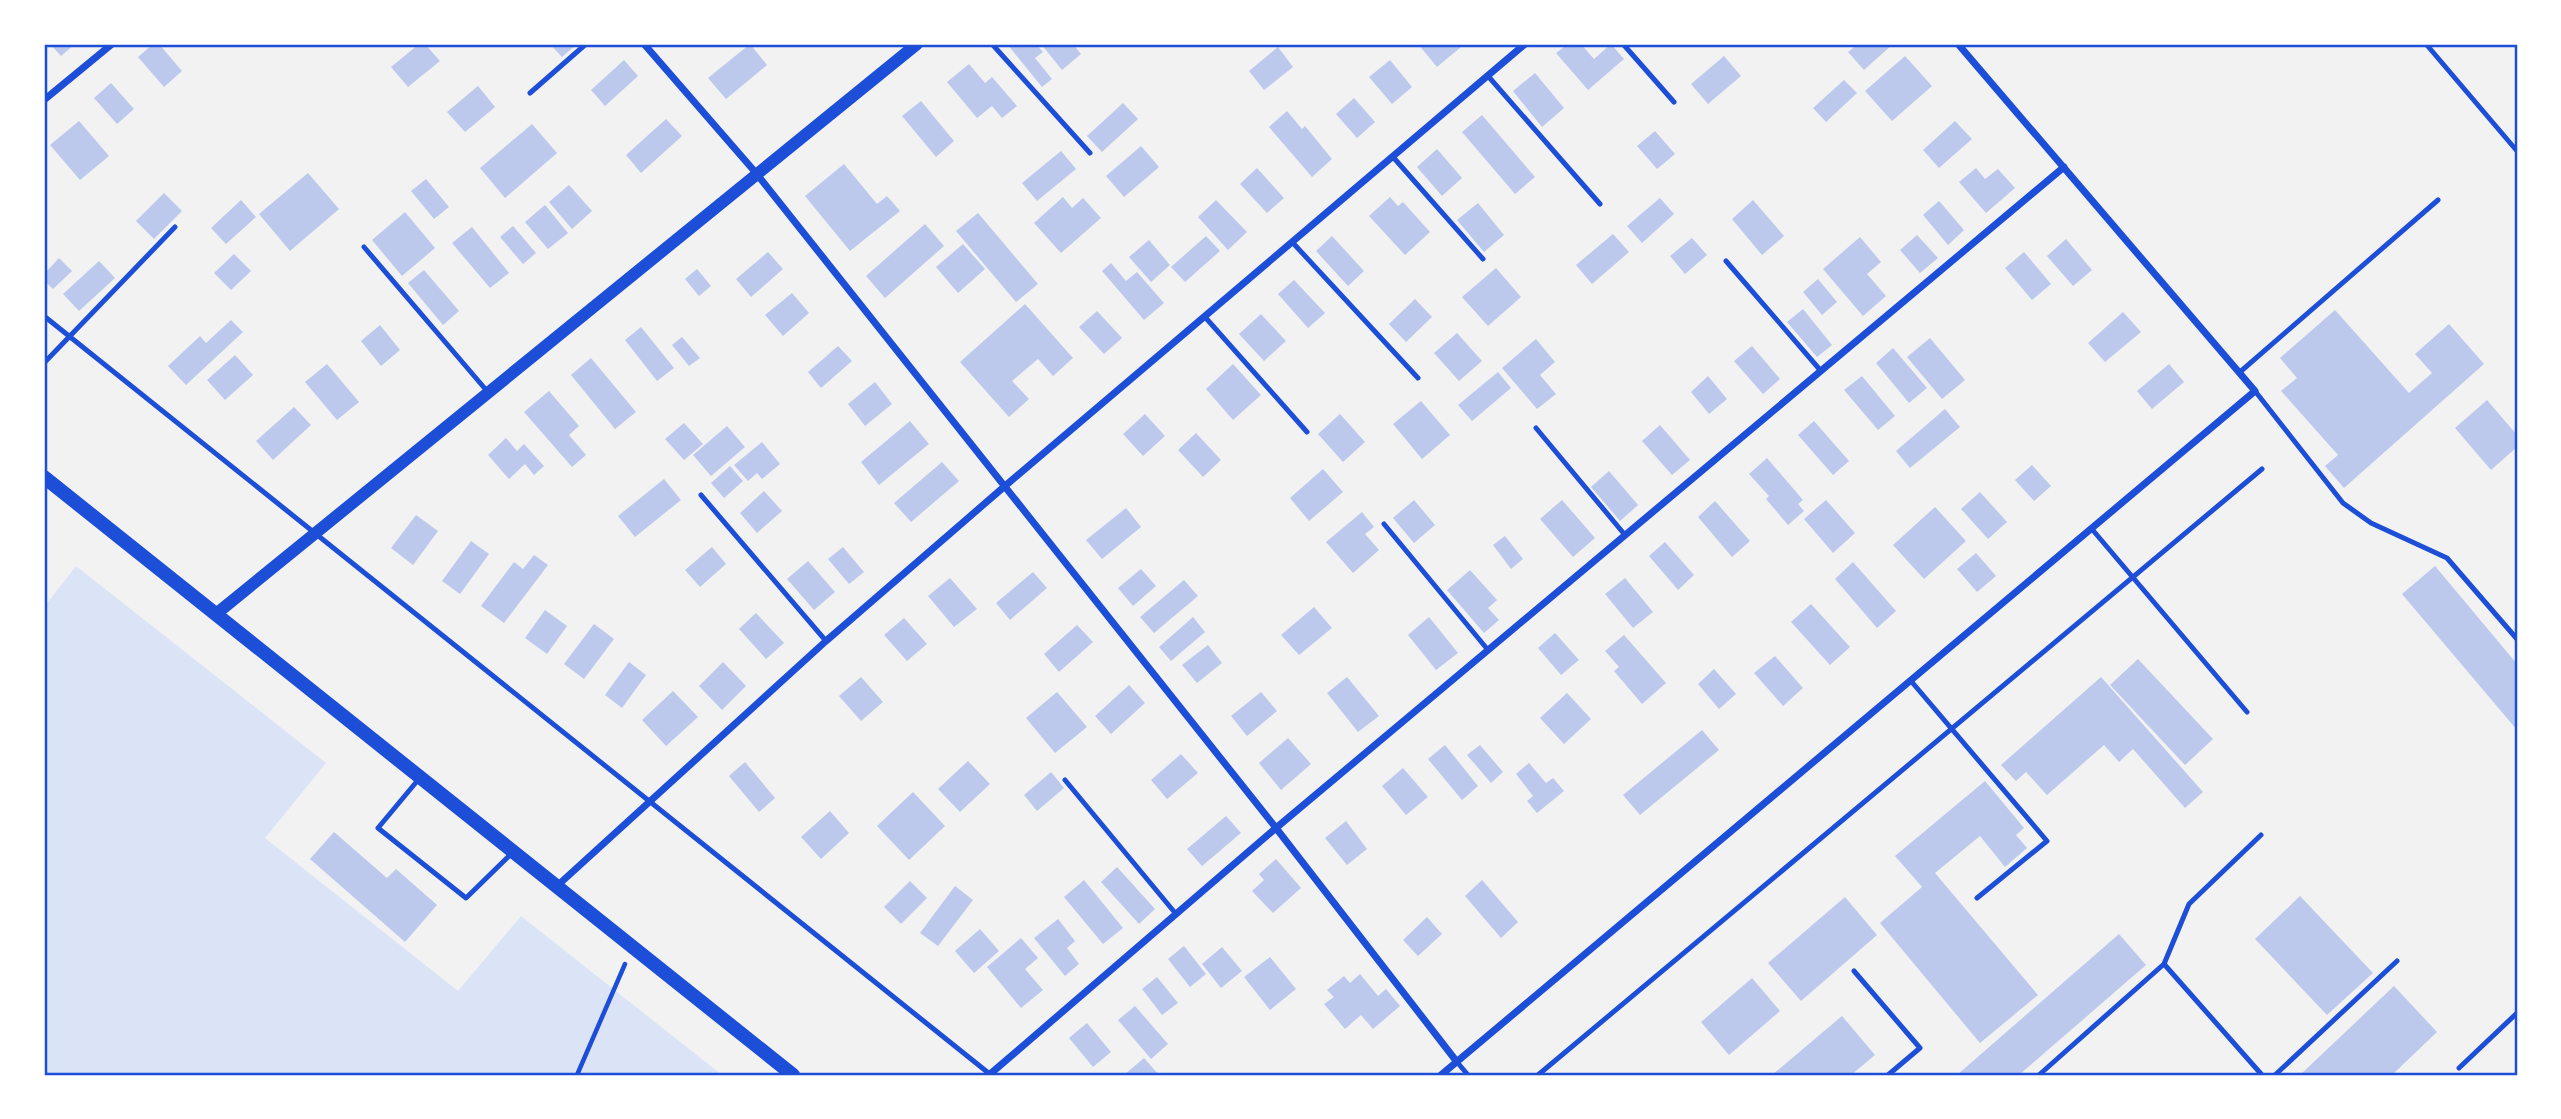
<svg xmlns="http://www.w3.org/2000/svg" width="2561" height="1119" font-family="'Times New Roman',serif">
	<rect width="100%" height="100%" fill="#f2f2f2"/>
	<path fill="#dbe4f7" d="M76,566L326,763L265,838L458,991L521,916L722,1075H44V607Z"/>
	<path fill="#bdc9ec" d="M50,44H75L61,56Z
		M153,44H159L182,71L164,87L138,57Z
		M419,44H425L440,61L408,87L391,67Z
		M550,44H577L562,57Z
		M750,44L767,65L726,99L708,78Z
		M1007,44H1036L1043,52L1035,58L1052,79L1042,87Z
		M1041,44H1073L1081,54L1062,70Z
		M1418,44H1458L1461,47L1437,67Z
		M1568,44H1581L1594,59L1611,44L1624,59L1588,90L1556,53Z
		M1858,44H1893L1864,70L1848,52Z
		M1278,47L1293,67L1264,90L1249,71Z
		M1724,56L1741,76L1708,104L1691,84Z
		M1905,56L1932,86L1892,121L1865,91Z
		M624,60L638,76L605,106L591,90Z
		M1390,60L1412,87L1392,104L1369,77Z
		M969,64L985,83L992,77L1017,106L1002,118L992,106L977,118L947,82Z
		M1535,73L1564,108L1542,127L1513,91Z
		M1844,80L1857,93L1826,122L1813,108Z
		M111,83L134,109L117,124L94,98Z
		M478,86L495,107L465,132L447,112Z
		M1354,98L1375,122L1357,138L1336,114Z
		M921,101L954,141L936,157L902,116Z
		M1123,103L1138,119L1102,152L1087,136Z
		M1287,111L1302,129L1305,126L1332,159L1312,177L1269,127Z
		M1482,115L1535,177L1515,194L1462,132Z
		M666,119L682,136L641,173L626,155Z
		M79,121L109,156L80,180L50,145Z
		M1955,121L1972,139L1939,168L1923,150Z
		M532,124L557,153L505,198L480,168Z
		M1655,131L1675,154L1657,169L1637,146Z
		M1141,146L1159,167L1124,197L1106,176Z
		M1437,149L1462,178L1442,196L1417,167Z
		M1061,151L1076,169L1037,201L1022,183Z
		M844,164L877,204L887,196L900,211L850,251L805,196Z
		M1257,168L1284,198L1267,213L1240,184Z
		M1976,168L1985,179L1998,169L2015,188L1986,213L1959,182Z
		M308,173L339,209L290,251L259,214Z
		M426,179L449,207L434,219L411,191Z
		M569,185L592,211L572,229L549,202Z
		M164,193L182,211L154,239L136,221Z
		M1063,197L1072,208L1083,198L1101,218L1061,253L1034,223Z
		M1390,197L1398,206L1403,202L1430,232L1405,255L1369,216Z
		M1660,198L1674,214L1642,243L1627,226Z
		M241,200L256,217L226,244L211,228Z
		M1216,200L1247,232L1228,250L1198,217Z
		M1753,200L1784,236L1762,255L1732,219Z
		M1939,201L1964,230L1948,245L1923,215Z
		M1478,203L1504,235L1484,252L1457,220Z
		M545,205L568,233L548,249L525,222Z
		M405,212L435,248L402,276L372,240Z
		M978,213L1038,284L1016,302L956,231Z
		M925,224L944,246L885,298L866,276Z
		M513,226L536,253L523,264L500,237Z
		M472,227L509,273L490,288L452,243Z
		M1613,234L1629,252L1592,284L1576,265Z
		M1917,235L1938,258L1920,273L1900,250Z
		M1206,236L1220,251L1185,282L1171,267Z
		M1332,236L1364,271L1348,286L1316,251Z
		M1860,237L1881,262L1867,274L1886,296L1863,316L1823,269Z
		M1692,238L1707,255L1685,274L1670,256Z
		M2066,239L2092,270L2073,286L2047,256Z
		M1149,240L1170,265L1151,282L1129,257Z
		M963,244L985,269L958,293L936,267Z
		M768,252L783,269L751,297L736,279Z
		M2024,252L2051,284L2032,300L2005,268Z
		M234,254L251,271L231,290L214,273Z
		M59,258L72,271L53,289L44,280V274Z
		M99,261L115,278L79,311L63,294Z
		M1111,263L1126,281L1137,272L1164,303L1144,320L1102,271Z
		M1496,268L1521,297L1488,326L1462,297Z
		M697,269L711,286L699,296L685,279Z
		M424,270L459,311L443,325L408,283Z
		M1818,279L1837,302L1822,315L1803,292Z
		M1294,280L1325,313L1308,328L1278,294Z
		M792,293L809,313L783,336L765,315Z
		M1415,299L1432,317L1406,342L1389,324Z
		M1025,304L1073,358L1053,376L1038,359L1012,381L1029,399L1009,417L960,362Z
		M1803,309L1832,345L1817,357L1787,322Z
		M2335,310L2409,393L2432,373L2415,354L2449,324L2484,364L2344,488L2325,466L2338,455L2281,391L2297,378L2280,358Z
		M1097,311L1122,338L1104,354L1079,327Z
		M2123,312L2141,332L2105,362L2088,343Z
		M1261,314L1286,341L1264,361L1239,334Z
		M231,320L243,332L186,385L168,366L200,336L206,343Z
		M380,325L400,350L381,366L361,341Z
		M641,327L674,368L657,381L625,340Z
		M1457,333L1482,361L1459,381L1434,353Z
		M682,337L700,358L689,366L672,345Z
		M1930,338L1965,380L1942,399L1907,357Z
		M1536,339L1555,362L1540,375L1556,394L1537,409L1502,368Z
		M838,346L852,361L821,388L808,372Z
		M1752,346L1780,379L1763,394L1734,361Z
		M1893,348L1927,388L1909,403L1876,363Z
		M235,355L253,375L225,400L207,380Z
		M591,358L636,412L615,429L571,375Z
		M327,364L359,402L337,420L305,382Z
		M1233,364L1261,395L1233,420L1206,389Z
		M2169,364L2184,382L2152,409L2137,391Z
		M1498,372L1511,388L1472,421L1458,405Z
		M1708,376L1727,399L1709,414L1691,392Z
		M1862,376L1895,416L1878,430L1844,390Z
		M875,382L892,404L865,426L848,404Z
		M549,391L579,426L569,435L586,455L572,467L524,412Z
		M2487,400L2517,435V447L2491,470L2455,428Z
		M1421,401L1450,435L1422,459L1393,424Z
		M294,407L311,425L273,460L256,441Z
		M1945,409L1960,427L1910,468L1896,451Z
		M1145,414L1165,436L1143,456L1123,434Z
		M1340,414L1365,442L1343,462L1318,434Z
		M910,421L929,444L879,485L861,462Z
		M1814,421L1849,461L1833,475L1798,435Z
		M684,423L703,444L684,460L665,439Z
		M1660,425L1690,460L1672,475L1642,441Z
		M727,426L745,447L711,476L693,455Z
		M1196,433L1221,460L1203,477L1178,450Z
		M506,438L517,451L524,444L544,466L534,475L525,464L509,479L488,455Z
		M762,442L780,464L762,479L757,473L748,481L734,465Z
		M1767,458L1803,500L1798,504L1804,511L1788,525L1766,499L1769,496L1749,474Z
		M942,462L959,481L911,522L894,503Z
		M2032,465L2051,486L2034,501L2015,480Z
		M730,466L743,481L724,498L711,483Z
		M1323,469L1343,492L1309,521L1290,498Z
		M1609,471L1638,505L1620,521L1591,487Z
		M664,479L681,500L635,537L618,516Z
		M764,491L782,511L757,533L740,513Z
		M1980,492L2007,522L1988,539L1961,509Z
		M1414,500L1435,525L1414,543L1393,518Z
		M1562,500L1595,538L1573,557L1540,519Z
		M1826,500L1855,533L1833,553L1804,519Z
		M1715,501L1750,541L1732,557L1698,517Z
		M1935,507L1966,541L1924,579L1893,545Z
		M1126,508L1141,527L1102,559L1086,540Z
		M1362,512L1374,527L1365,534L1379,550L1353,573L1326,542Z
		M416,515L438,531L413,565L391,548Z
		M1505,536L1523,559L1511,569L1493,545Z
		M471,541L489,554L460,594L442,581Z
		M1665,542L1694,575L1678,590L1649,556Z
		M712,547L726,564L700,587L685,570Z
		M843,547L864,572L849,584L828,559Z
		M1976,553L1996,576L1977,592L1957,569Z
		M534,555L548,565L504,623L481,606L514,562L523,569Z
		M808,561L835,592L814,610L787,579Z
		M1853,562L1896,611L1877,628L1835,579Z
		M2435,566L2517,664V730L2402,594Z
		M1141,569L1156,586L1133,606L1118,588Z
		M1470,570L1497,600L1488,608L1499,620L1484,633L1447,590Z
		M1033,572L1047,588L1010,620L996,603Z
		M950,578L977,609L954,627L928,596Z
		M1625,578L1653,612L1633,628L1605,594Z
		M1184,580L1198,596L1154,633L1140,617Z
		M1811,604L1850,647L1830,665L1791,622Z
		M1314,607L1332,628L1299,655L1281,635Z
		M545,610L567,626L547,654L525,638Z
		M756,613L784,643L766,659L739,629Z
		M1193,617L1205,632L1171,661L1159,647Z
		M1429,617L1458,653L1436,670L1408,635Z
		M904,618L927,644L907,661L884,635Z
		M594,624L614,639L584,679L564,664Z
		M1077,625L1093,642L1059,672L1044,654Z
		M1555,633L1579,660L1561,675L1538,648Z
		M1624,635L1666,683L1642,704L1614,671L1619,667L1605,651Z
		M1208,645L1222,663L1197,683L1182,665Z
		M1775,656L1803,688L1783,706L1754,673Z
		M2138,659L2213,739L2185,765L2110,685Z
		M629,662L646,675L622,708L605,695Z
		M723,662L746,686L722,710L699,686Z
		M1714,669L1736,694L1719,709L1698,684Z
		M861,677L883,702L861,721L839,696Z
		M1347,677L1379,716L1358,732L1327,693Z
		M2101,677L2203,792L2185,808L2133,749L2119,762L2104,745L2047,795L2026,772L2016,781L2001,765Z
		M1129,685L1145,703L1111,734L1095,716Z
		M673,691L698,717L666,746L642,720Z
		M1057,692L1087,727L1055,753L1026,718Z
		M1261,692L1277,711L1247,736L1231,716Z
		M1567,693L1591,719L1564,744L1540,718Z
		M1702,730L1719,750L1640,815L1623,795Z
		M1288,738L1311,764L1281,790L1259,763Z
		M1445,745L1478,786L1462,800L1428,759Z
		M1480,745L1503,772L1491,783L1467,755Z
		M1181,754L1198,773L1167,799L1151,780Z
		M968,761L990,784L960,812L938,789Z
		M745,762L775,798L759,812L729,776Z
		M1529,763L1546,783L1553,778L1564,791L1537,813L1527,801L1533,796L1516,774Z
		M1403,768L1428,797L1406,815L1382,786Z
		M1051,772L1064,788L1037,811L1024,795Z
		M1985,781L2024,828L2016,835L2027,848L2005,867L1980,836L1935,873L2038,995L1980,1043L1880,923L1922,887L1895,856Z
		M913,792L945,826L909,860L877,826Z
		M830,811L849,833L821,859L801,837Z
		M1226,816L1241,833L1202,866L1187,849Z
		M1346,821L1367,849L1347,865L1325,838Z
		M334,832L387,878L396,869L437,905L405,942L310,859Z
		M1276,859L1301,888L1273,913L1252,891L1264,880L1259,874Z
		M1117,867L1155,909L1139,924L1101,882Z
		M1084,880L1123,928L1103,944L1064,897Z
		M1482,880L1518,922L1501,938L1465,896Z
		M910,881L927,898L901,924L884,907Z
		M955,886L973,900L938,946L920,933Z
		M2300,896L2373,973L2327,1015L2255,939Z
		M1845,897L1877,935L1801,1001L1768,963Z
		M1427,917L1442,934L1418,956L1403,940Z
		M1058,919L1075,941L1067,948L1079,964L1065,976L1034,938Z
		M980,929L999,951L974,973L955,951Z
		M2119,934L2146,965L2019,1075H1957Z
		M1021,938L1038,958L1025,969L1043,990L1021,1008L987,967Z
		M1184,946L1206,974L1190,987L1168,959Z
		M1222,947L1242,971L1221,988L1202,964Z
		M1270,957L1296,989L1270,1010L1244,977Z
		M1360,974L1378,996L1386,989L1400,1006L1373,1029L1361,1015L1345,1029L1324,1004L1334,997L1327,990L1344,976L1350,983Z
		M1157,977L1178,1003L1162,1015L1142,989Z
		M1752,978L1780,1011L1729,1055L1701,1022Z
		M2394,986L2437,1032L2392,1075H2300Z
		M1135,1006L1168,1044L1151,1059L1118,1020Z
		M1842,1016L1875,1055L1851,1075H1772Z
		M1087,1023L1111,1052L1093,1067L1069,1038Z
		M1144,1058L1159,1075H1124Z"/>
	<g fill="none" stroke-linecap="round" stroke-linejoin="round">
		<path stroke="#1d4ed8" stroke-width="4.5" d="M577,1075L625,964"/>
		<path stroke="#1d4ed8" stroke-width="5" d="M992,44L1090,153
			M1623,44L1674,102
			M2426,44L2517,151
			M1488,76L1600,204
			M530,93L586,44
			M1393,157L1483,259
			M1293,243L1418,378
			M364,247L487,391
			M1726,261L1821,371
			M44,316L991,1075
			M1205,317L1307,432
			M44,363L175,227
			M2240,372L2438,200
			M2255,391L2343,503L2371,523L2447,558L2517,639
			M1536,428L1625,535
			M701,495L826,641
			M1384,524L1488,650
			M2091,528L2247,712
			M1911,681L2047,841L1977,898
			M418,780L378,828L466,898L511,854
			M1065,780L1176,914
			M2164,964L2189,904L2261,835
			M1854,971L1920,1048L1888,1075
			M1457,1062L1468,1075
			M2459,1068L2517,1013
			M1538,1075L2262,469
			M2039,1075L2164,964L2262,1075
			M2275,1075L2397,961"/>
		<path stroke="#1d4ed8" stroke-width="7" d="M644,44L756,173L1276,828L1457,1062
			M44,100L112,44
			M557,886L826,641L1005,486L1525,44
			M989,1075L1276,828L2064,167
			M1441,1075L2255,391L1958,44"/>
		<path stroke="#1d4ed8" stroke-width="12" d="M216,614L917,44"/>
		<path stroke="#1d4ed8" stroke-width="14" d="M44,477L793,1075"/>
	</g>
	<rect width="2561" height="1119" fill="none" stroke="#ffffff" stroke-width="91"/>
	<rect x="46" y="46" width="2470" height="1028" fill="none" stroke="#1d4ed8" stroke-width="2.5"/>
</svg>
